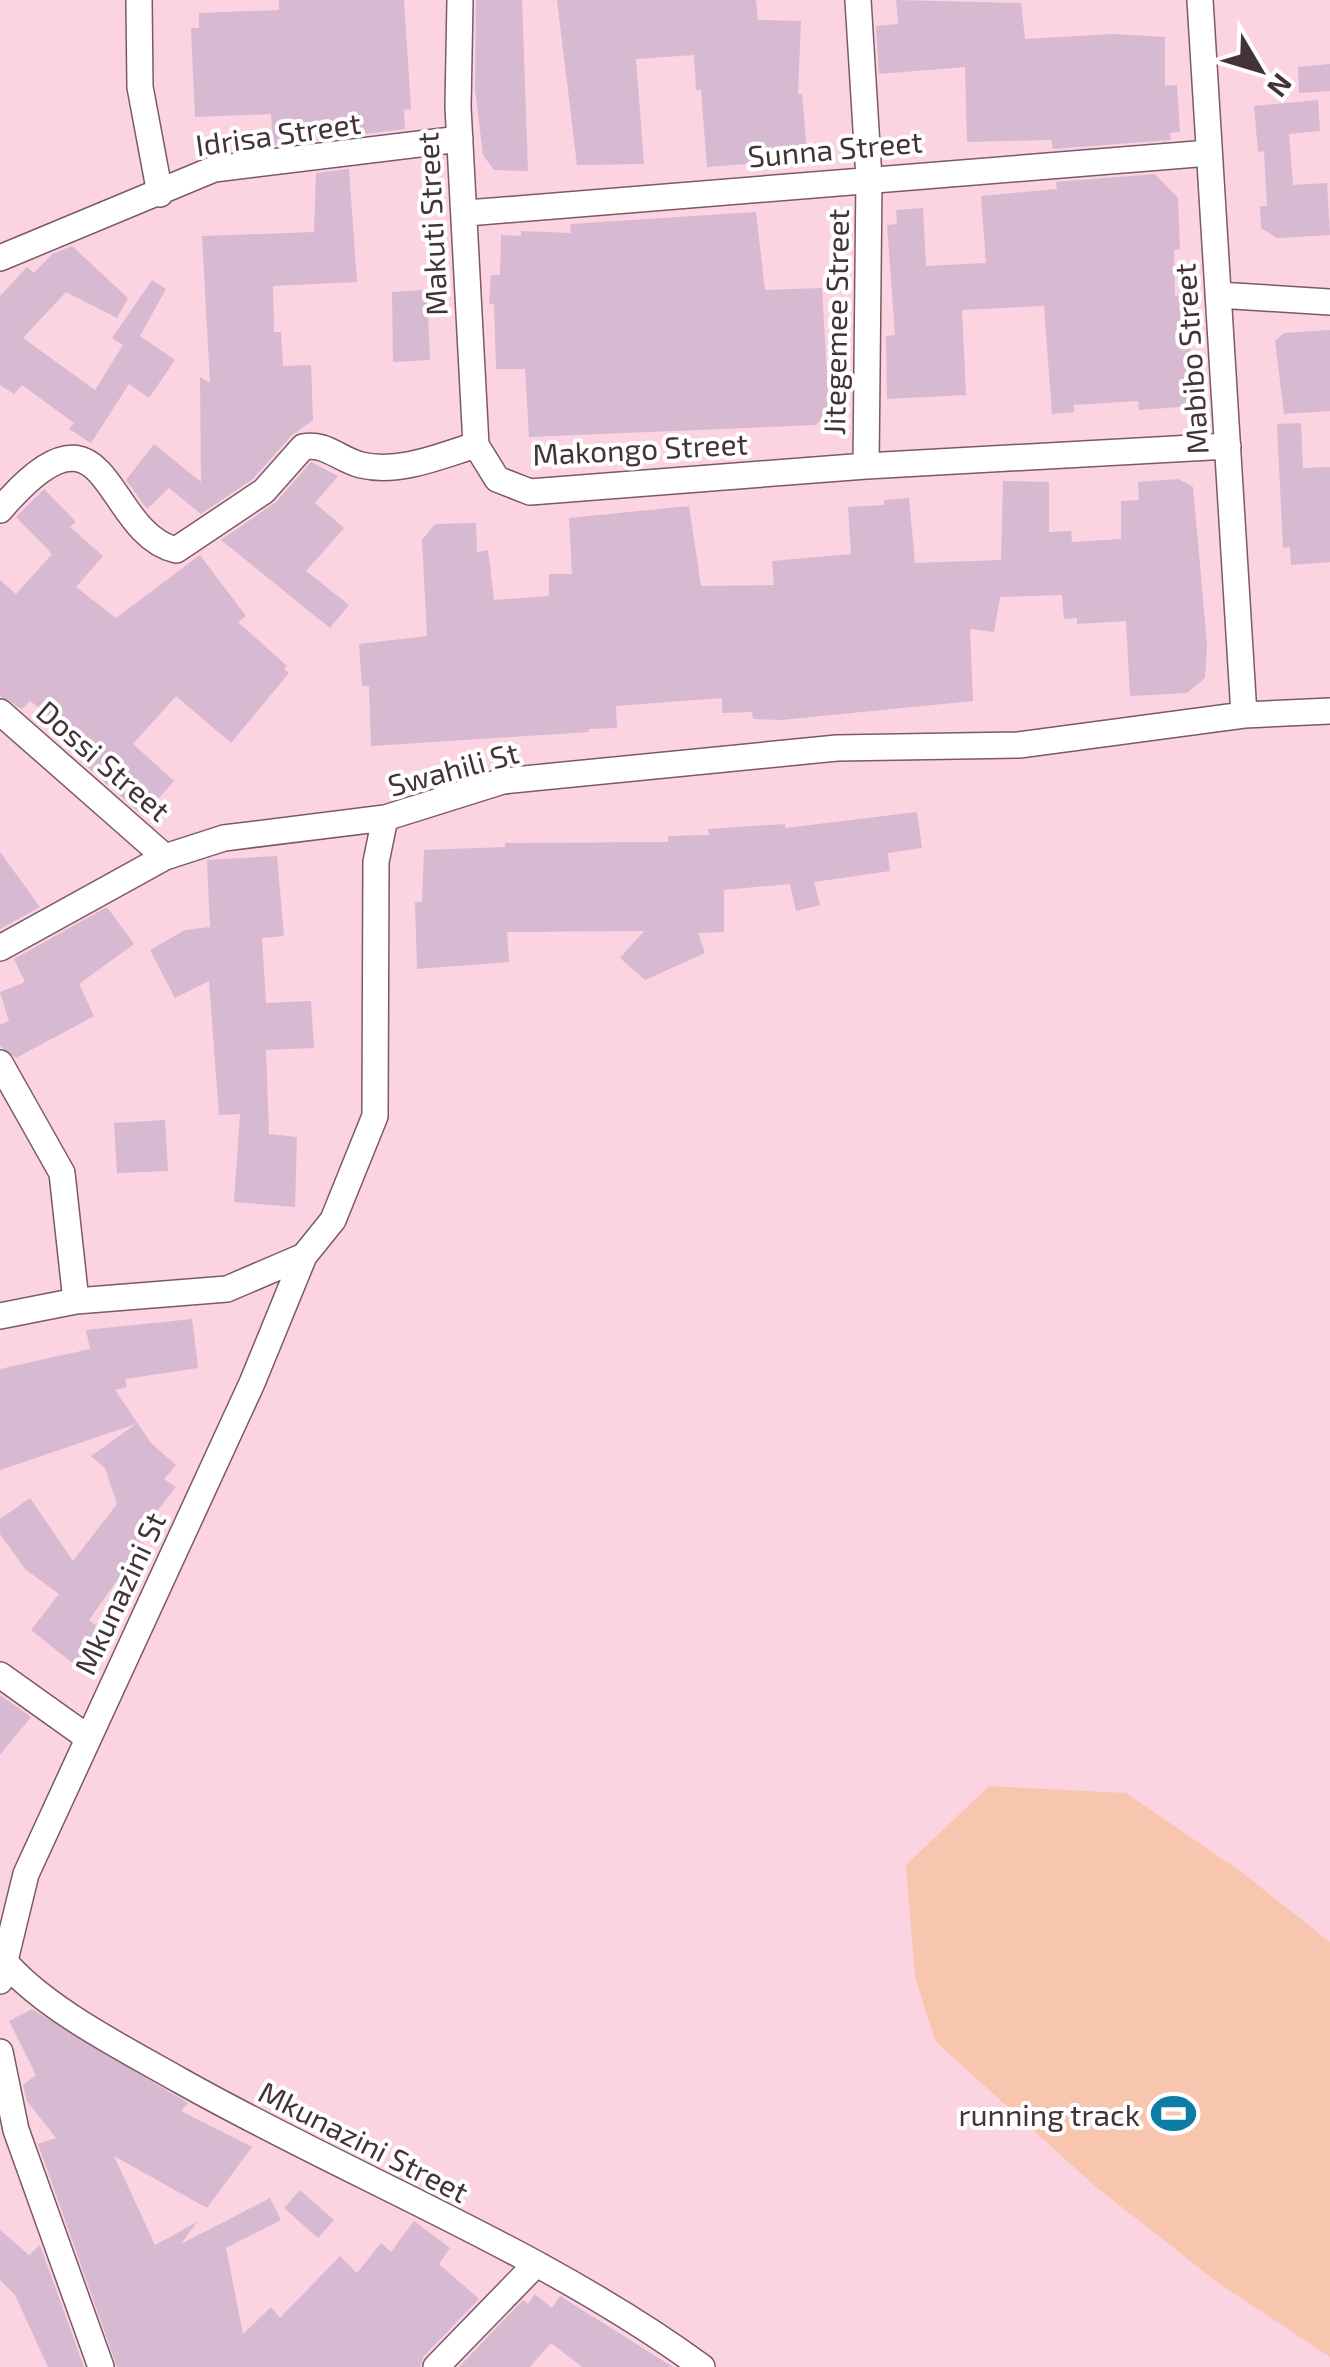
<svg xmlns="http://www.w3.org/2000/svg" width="1330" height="2367" font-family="'Exo 2',sans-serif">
	<rect width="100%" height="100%" fill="#fcd3e1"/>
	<path fill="#f8c5ae" d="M989,1786L1126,1793L1240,1871L1330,1942V2357L1221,2285L1096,2187L935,2041L915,1976L906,1865Z"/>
	<path fill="#d7b9d2" d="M279,0H404L411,109L404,110L405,129L273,145L271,114L195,117L191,28H199V13L279,10Z
		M476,0H522L528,171L494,170L483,155L475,89Z
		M557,0H756L758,20L801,21L798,94H802L807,154L783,156V161L707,167L701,90H696L694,55L636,59L644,164L577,165Z
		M896,0L1021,3L1025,39L1115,34L1165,37V86L1177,85L1180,132L1170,133L1171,140L1053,149L1051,140L967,142L965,67L879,74L876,26L898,24Z
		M1330,64V91L1299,93L1298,67Z
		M1318,100L1320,131L1289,134L1293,185L1327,183L1330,235L1277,238L1261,228L1260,206H1267L1264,151L1258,152L1254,106Z
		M349,169L357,282L273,286L274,332H281L283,366L311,365L313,420L291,436L253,479L201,514L169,488L147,509L126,480L154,444L201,482L200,377L210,383L202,236L314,232L316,173Z
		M1155,174L1178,198L1180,249L1174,250L1175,296H1181L1183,345H1190L1192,396L1180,407L1139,410L1138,401L1074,405V412L1052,414L1044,306L962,310L966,395L887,399L886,336L895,335L887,225L897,224L896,210L923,208L926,266L986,263L981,196L1057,189L1056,182Z
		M756,212L765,290L822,288L829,411L816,425L529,437L525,369H496L494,304H489L491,275H500L501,235L521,236V231L571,233L570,224Z
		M72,246L128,298L117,318L66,292L23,338L95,390L123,345L112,338L152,280L166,289L140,336L175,360L149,398L129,384L91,443L69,429L74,423L22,385L14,394L0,385V296L27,267L34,273L52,254Z
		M427,290L430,360L393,362L392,292Z
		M1330,330V411L1284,414L1275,341L1284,333Z
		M1301,423L1303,468L1330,467V562L1291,565L1290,547L1283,548L1277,424Z
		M311,462L338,476L315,503L344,528L306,571L349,605L330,628L221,540L276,502Z
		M1178,479L1193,487L1207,644L1205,678L1187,693L1130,696L1126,621L1077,624V618L1064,619L1062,595L1000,597L994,632L970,629L973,701L781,720L753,719L752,712L722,713V698L616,706L617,728L589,729V732L371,746L369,686H362L359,644L427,636L422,540L435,524L476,523L477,552L488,550L494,600L549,596V574H572L569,518L689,506L701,586L774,585L772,561L851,554L848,507L884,505V500L909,498L915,563L1001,560L1003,481L1049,482V532L1071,531L1072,542L1121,539V501L1139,500L1138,482Z
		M44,489L76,522L70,527L103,556L76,587L116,618L200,555L246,616L238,622L287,666L284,669L289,673L231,743L176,696L133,744L174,781L143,816L68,750L77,737L30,701L22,709L0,696V580L16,594L52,554L16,517Z
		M917,812L922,848L888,853L890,871L814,882L820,905L796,911L790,884L724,890V932L698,933L705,953L645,980L620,958L644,931L507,932L509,962L417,969L415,902H422L424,850L505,847V843L668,842V836L709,835L708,829L785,824V828Z
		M0,852L40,907L0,929Z
		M277,856L284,936L262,938L266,1003L311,1001L314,1048L266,1050L269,1134L297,1137L295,1207L234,1202L240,1114L219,1115L209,981L175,998L150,950L185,930L210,927L207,860Z
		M107,907L134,944L79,984L94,1016L16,1058L0,1046V1025L9,1021L0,992L25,982L14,959Z
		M165,1120L168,1171L117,1173L114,1123Z
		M192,1319L198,1368L125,1379L127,1387L115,1390L151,1443L176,1465L164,1479L176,1487L136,1538L153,1551L139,1570L132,1565L121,1585L116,1582L89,1620L111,1637L89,1676L31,1630L59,1594L25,1569L0,1534V1519L30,1498L73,1561L117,1504L105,1468L91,1456L136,1424L0,1470V1369L90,1349L86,1330Z
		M0,1695L31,1717L0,1755Z
		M32,2009L188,2103L181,2111L252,2147L207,2208L114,2156L155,2245L197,2222L181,2244L270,2198L281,2220L226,2248L243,2334L271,2307L280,2318L340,2256L357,2273L381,2243L391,2252L414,2221L450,2248L439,2264L479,2299L424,2356L420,2367H117L38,2144L56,2138L27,2101L23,2085L36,2075L9,2021Z
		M300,2190L334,2220L318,2238L284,2208Z
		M0,2230L29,2255L40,2245L84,2367H48L15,2295L0,2280Z
		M535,2294L552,2308L560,2296L673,2367H582L551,2343L530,2367H459L523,2300L528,2304Z"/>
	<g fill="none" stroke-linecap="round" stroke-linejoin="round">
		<defs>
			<path id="street" d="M139,0L140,87L160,194
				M460,0L458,107L476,445L497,479L530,492L866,466L1228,446
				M858,0L869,178L866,466
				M1200,0L1244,715
				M467,213L1209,153
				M0,258L214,169L460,139
				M1218,295L1330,302
				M0,510C111,381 101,531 176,550L264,491L303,447C325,442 340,460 361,465C399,474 440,456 476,445
				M0,712L165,857
				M0,948L165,857L224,838L385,818
				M0,1063L62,1173L76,1301
				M0,1316L76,1301L227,1289L304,1256L333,1220L375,1116L376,862L385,818L503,781L837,748L1019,745L1244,715L1330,711
				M0,1675L87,1737
				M0,1956C40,2007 125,2049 181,2081C353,2178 543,2251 702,2367
				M0,1981L26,1874L252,1383L304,1256
				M0,2052L16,2130L101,2367
				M436,2367L535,2265"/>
		</defs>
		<use href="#street" stroke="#7b5965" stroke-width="28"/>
		<use href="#street" stroke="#fff" stroke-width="25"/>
	</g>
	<defs>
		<symbol id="stadium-bare" viewBox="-9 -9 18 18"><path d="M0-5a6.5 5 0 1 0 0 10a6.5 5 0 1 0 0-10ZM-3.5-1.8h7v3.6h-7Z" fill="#0d7da5" stroke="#fff" stroke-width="2.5" paint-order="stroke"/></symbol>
	</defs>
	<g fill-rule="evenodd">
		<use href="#stadium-bare" x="1142" y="2082" width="63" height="63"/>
	</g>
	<g text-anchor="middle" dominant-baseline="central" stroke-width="8" stroke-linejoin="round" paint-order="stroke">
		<g font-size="30" fill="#433339" stroke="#fff">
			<text transform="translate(278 133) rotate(-8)">Idrisa Street</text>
			<text transform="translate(835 148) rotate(-5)">Sunna Street</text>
			<text transform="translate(431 224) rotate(-93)">Makuti Street</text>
			<text transform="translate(835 322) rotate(-89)">Jitegemee Street</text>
			<text transform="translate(1190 359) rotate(-94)">Mabibo Street</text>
			<text transform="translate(640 448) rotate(-3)">Makongo Street</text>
			<text transform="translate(104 760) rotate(41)">Dossi Street</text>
			<text transform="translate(453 768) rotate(-15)">Swahili St</text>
			<text transform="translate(119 1593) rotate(-65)">Mkunazini St</text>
			<text transform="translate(364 2141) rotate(27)">Mkunazini Street</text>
		</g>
		<g font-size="30" fill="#433339" stroke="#fff" text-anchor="end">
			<text x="1140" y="2114">running track</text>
		</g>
	</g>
	<g transform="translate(1260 70) rotate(128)" stroke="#ffffff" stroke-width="8" paint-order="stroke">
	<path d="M0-8L18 38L0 25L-18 38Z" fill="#433339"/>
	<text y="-15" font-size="28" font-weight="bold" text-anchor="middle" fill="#433339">N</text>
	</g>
</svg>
